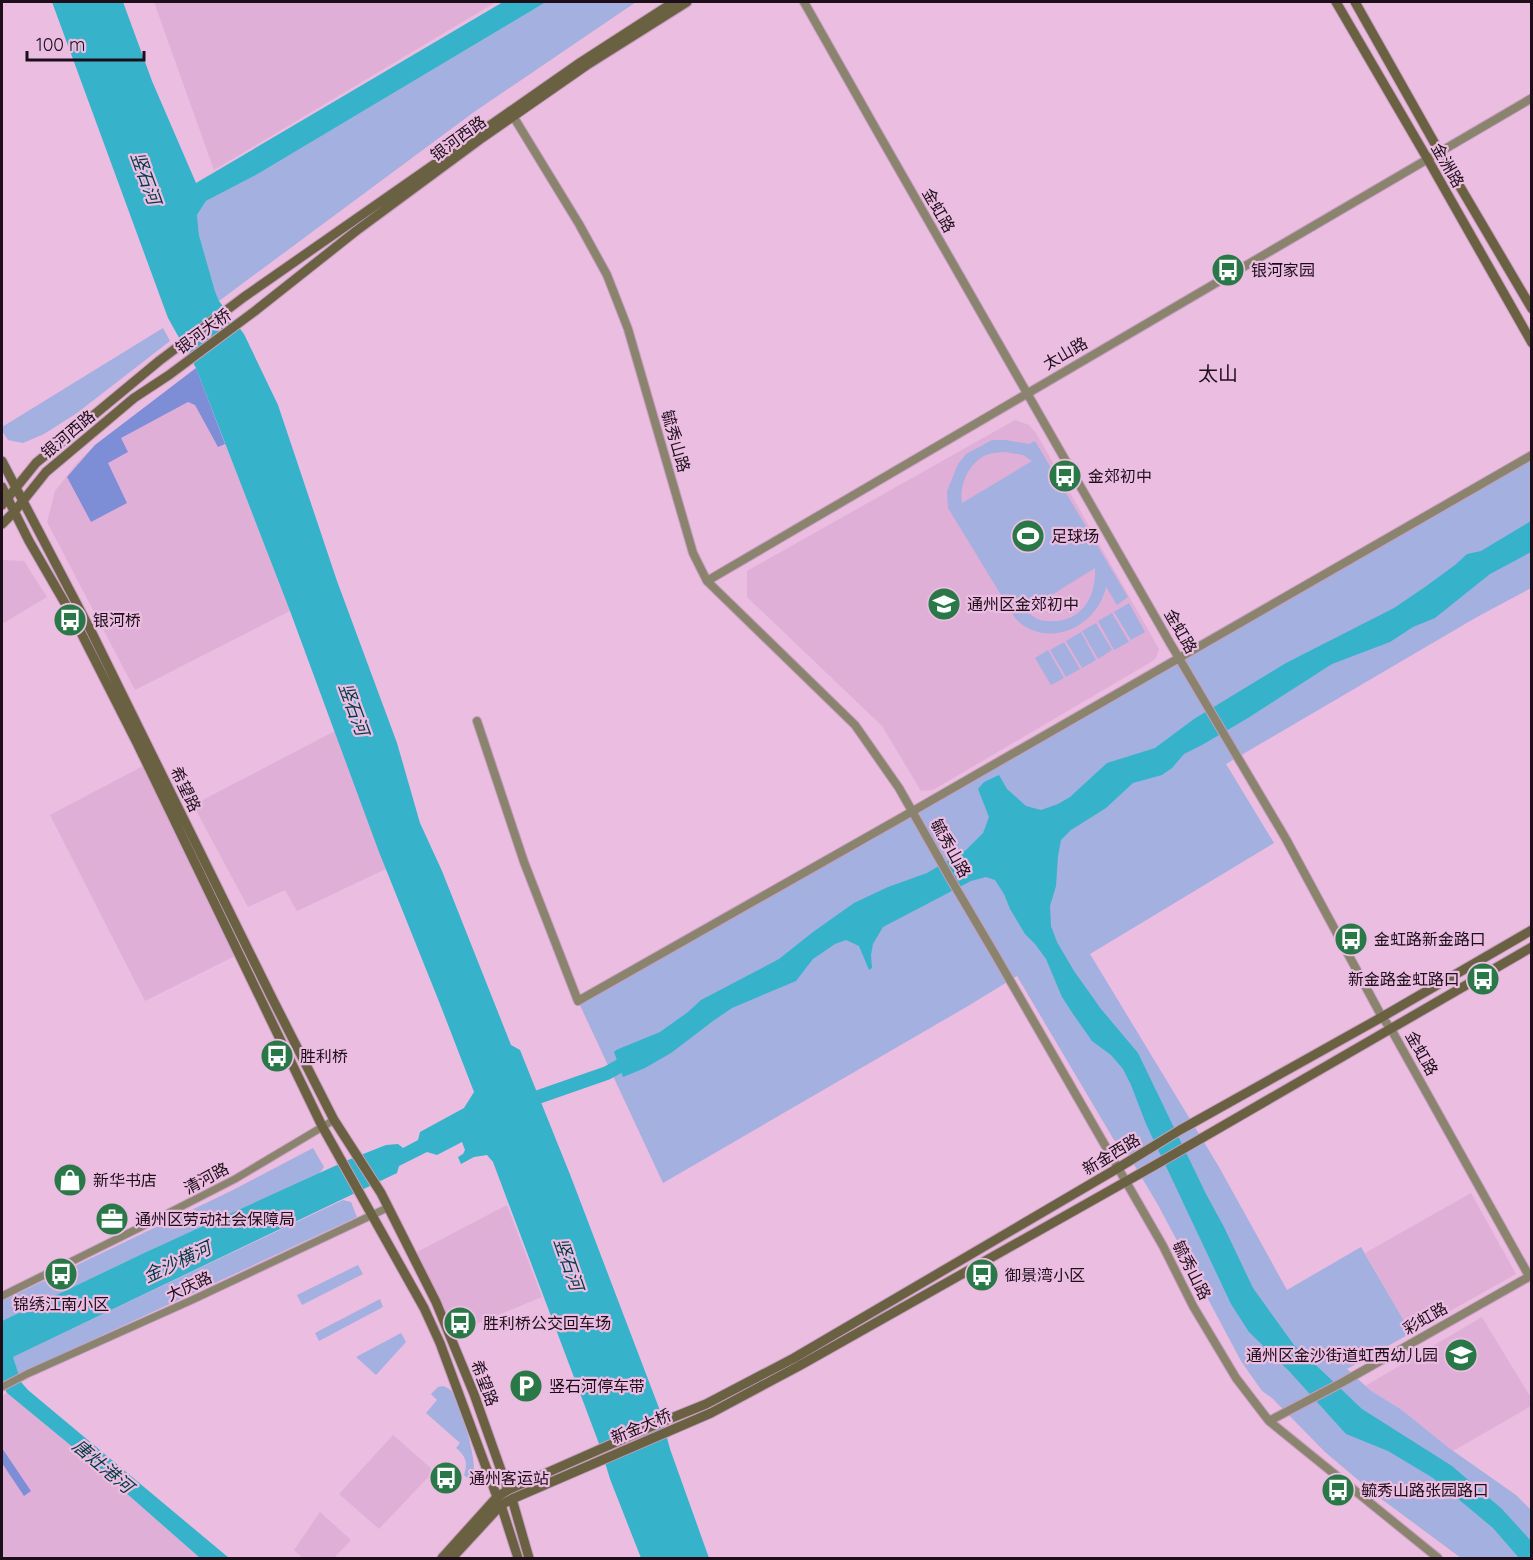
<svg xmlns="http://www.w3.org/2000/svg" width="1533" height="1560" font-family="Quicksand,'Noto Sans SC',sans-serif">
	<rect width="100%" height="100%" fill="#eabde1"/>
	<path fill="#e0afd7" d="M154,2H496L214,170Z
		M196,368L290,611L135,690L47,522L55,491L76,464L95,445Z
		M1015,420L1029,425L1036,433L1159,649L1156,658L1151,662L933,790L921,791L882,726L747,597V571Z
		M2,560L24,561L47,597L2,624Z
		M335,731L386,869L297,911L285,890L248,907L193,805Z
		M143,766L235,956L145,1001L50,815Z
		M1471,1193L1516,1274L1411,1333L1365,1253Z
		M507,1205L542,1297L454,1333L417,1252Z
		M1482,1317L1531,1398V1406L1453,1451L1402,1410L1370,1390L1365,1386Z
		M7,1393L92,1463L200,1558H2V1396Z
		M393,1435L434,1471L379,1529L339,1494Z
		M320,1512L351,1540L334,1558H303L294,1550Z"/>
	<path fill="#a4b0df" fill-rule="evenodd" d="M546,2H636L474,112L219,301L215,291L199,235L197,215L206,201L256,175Z
		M163,328L170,341L77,413L44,434L23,443L8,440L2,431V427Z
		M992,440H1005L1029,444L1035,441L1128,597L1117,605L1106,587C1099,621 1059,646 1026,627C1022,625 1018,621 1015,618L948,508L947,491L958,464L966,454ZM1005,452L1023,455L1032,461L962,503C959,485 969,463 986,455C992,453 999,452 1005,452ZM1095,568C1096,594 1085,618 1057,621C1051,621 1043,622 1038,619C1034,618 1029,613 1026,611Z
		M1531,455V588L1477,617L1226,764L1274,843L1090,954L1219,1167L1287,1290L1361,1247L1411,1333L1347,1369L1370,1390L1402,1410L1449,1448L1516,1495L1531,1510V1558H1461L1376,1495L1325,1452L1272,1398L1262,1391L1241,1361L1158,1205L1123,1146L1114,1140L1017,976L968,1006L663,1183L578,1001Z
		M1129,603L1145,632L1131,640L1114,612Z
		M1112,613L1129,642L1114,650L1098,621Z
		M1096,623L1112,650L1098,659L1082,631Z
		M1081,632L1096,660L1082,668L1066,641Z
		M1064,642L1080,669L1066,677L1050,650Z
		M1048,650L1064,678L1051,685L1035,658Z
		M313,1148L324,1167L319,1174L146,1252L2,1321V1301L231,1191Z
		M343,1200L351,1202L357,1217L2,1382V1362Z
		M358,1265L363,1274L302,1305L297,1295Z
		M380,1299L383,1307L319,1341L315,1333Z
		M401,1333L406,1342L376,1375L356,1357Z
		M443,1386C448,1388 452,1390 454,1395C457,1400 459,1407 461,1413C468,1435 477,1460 473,1483L464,1475C468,1463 466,1456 456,1448L460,1443L426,1413L437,1400L431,1394L438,1387Z"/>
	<path fill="#7d8ed7" d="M196,368L225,444L218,447L195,405L188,402L121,438L128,452L108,463L127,503L91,522L67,477L95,445Z
		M2,1448L31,1491L24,1496L2,1463Z"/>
	<path fill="#36b3ca" d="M52,2H123L152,81L196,183L503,2H546L256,175L206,201L197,215L199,235L215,291L219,301L244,334L278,405L337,581L397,743L420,823L442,871L511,1045L520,1050L571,1177L659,1408L670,1449L709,1558H641L610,1479L601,1449L493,1162L487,1155L474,1157L461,1164L458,1157L463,1154L465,1150L462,1142L437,1155L427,1152L399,1166L397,1173L13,1357L21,1382L28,1390L229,1558H200L92,1463L7,1393L2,1384V1321L146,1252L348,1160L386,1145L398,1144L403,1148L418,1140L420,1132L464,1108L474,1092L440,1004L379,852L290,611L196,368L168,318Z
		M1531,521V552L1490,574L1435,618L1413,627L1390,642L1332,664L1248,718L1202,745L1184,754L1172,768L1162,775L1133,783L1106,808L1071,830L1061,840L1058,856L1056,886L1050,906L1051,926L1057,942L1074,971L1101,1009L1138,1053L1206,1194L1224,1227L1253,1288L1294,1345L1320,1369L1362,1409L1452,1466L1502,1509L1531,1541V1558H1519L1493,1528L1433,1478L1388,1451L1346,1434L1289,1371L1249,1332L1231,1304L1146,1124L1131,1085L1123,1069L1111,1055L1092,1041L1073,1014L1062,997L1046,959L1035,944L1025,934L1010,909L1004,894L995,880L986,877L971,881L883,927L873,944L871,955L872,968L869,970L859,946L846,940L835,944L813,959L796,981L732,1008L713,1021L671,1053L645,1068L623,1077L614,1052L616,1050L660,1032L688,1012L701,1000L779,959L813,932L854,903L888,887L927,873L966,850L983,833L989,817L978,789L984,782L999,775L1007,789L1026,806L1041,810L1058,804L1070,797L1107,763L1155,748L1194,719L1286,663L1394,608L1425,587L1455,565L1467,554L1481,551Z"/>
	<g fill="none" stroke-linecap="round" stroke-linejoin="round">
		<path stroke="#36b3ca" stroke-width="14" d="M521,1103L607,1073L634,1058"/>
		<defs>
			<path id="minor" d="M2,1296L149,1223L235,1179L334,1120
				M2,1387L27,1374L192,1300L387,1208"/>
			<path id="tertiary" d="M804,2L877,131L1170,643L1286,839L1382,1017L1391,1029L1529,1276
				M510,111L579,224L607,275L628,329L693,553L707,581L855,725L899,788L950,878L996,956L1163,1246L1193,1306L1236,1378L1269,1421L1438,1558
				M707,581L1532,98
				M477,721L524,862L578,1001L913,811L1532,455
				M1269,1421L1343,1382L1532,1275"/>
			<path id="secondary" d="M1336,2L1427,158L1532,343
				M1355,2L1439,151L1532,309
				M2,461L92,633L272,998L334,1120L381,1193L436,1302L474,1394L508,1490
				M2,487L29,541L73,617L137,743L322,1126L424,1308L440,1343L497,1497
				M2,505L36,463L159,361L244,297L581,62L674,2
				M2,524L14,512L46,472L134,398L169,375L255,311L356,231L482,138L587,65L687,2
				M512,1499L529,1558
				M501,1505L518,1558
				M442,1558L497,1497L508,1490L664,1421L706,1404L794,1358L1118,1168L1180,1130L1382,1017L1532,930
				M452,1558L501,1505L512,1499L711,1413L799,1366L1157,1164L1532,947"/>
		</defs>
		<use href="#minor" stroke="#c59ebd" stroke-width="9"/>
		<use href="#tertiary" stroke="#c59ebd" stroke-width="10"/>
		<use href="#secondary" stroke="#c59ebd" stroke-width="11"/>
		<use href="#minor" stroke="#8a846f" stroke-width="7"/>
		<use href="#tertiary" stroke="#8a846f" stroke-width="8"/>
		<use href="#secondary" stroke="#6a6142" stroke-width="9"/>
	</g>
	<defs>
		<symbol id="bus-disc" viewBox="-11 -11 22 22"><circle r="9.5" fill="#2a7847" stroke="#eabde1"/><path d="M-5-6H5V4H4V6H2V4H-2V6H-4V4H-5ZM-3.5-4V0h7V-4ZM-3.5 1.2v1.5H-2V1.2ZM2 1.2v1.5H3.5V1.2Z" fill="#fff"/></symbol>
		<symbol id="stadium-disc" viewBox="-11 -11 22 22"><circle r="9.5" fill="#2a7847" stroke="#eabde1"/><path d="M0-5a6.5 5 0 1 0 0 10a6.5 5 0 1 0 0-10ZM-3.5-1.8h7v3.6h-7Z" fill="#fff"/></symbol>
		<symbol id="school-disc" viewBox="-11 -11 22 22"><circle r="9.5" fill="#2a7847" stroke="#eabde1"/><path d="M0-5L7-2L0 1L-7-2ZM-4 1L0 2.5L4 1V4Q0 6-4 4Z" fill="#fff"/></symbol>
		<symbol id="shop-disc" viewBox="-11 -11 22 22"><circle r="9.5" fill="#2a7847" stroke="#eabde1"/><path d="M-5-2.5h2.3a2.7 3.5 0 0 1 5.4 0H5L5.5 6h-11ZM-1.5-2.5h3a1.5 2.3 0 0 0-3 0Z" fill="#fff"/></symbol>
		<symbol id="office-disc" viewBox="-11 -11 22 22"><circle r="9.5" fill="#2a7847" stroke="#eabde1"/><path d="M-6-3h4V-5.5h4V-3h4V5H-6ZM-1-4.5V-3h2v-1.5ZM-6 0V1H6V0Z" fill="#fff"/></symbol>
		<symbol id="parking-disc" viewBox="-11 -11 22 22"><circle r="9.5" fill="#2a7847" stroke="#eabde1"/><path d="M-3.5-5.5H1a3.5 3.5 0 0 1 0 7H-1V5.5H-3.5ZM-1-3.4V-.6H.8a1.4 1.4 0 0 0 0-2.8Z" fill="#fff"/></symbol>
	</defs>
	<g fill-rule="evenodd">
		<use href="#bus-disc" x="1209" y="251" width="38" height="38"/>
		<use href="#bus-disc" x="1046" y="457" width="38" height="38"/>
		<use href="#stadium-disc" x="1009" y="517" width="38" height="38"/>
		<use href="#school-disc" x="925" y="585" width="38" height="38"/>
		<use href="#bus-disc" x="51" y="601" width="38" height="38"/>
		<use href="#bus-disc" x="1332" y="920" width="38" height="38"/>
		<use href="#bus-disc" x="1464" y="960" width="38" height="38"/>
		<use href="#bus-disc" x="258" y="1037" width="38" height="38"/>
		<use href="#shop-disc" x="51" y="1161" width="38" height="38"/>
		<use href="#office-disc" x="93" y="1200" width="38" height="38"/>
		<use href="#bus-disc" x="42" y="1255" width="38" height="38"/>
		<use href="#bus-disc" x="963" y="1256" width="38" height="38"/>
		<use href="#bus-disc" x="441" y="1304" width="38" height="38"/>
		<use href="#school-disc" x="1442" y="1336" width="38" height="38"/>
		<use href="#parking-disc" x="507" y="1367" width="38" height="38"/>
		<use href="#bus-disc" x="427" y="1459" width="38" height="38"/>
		<use href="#bus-disc" x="1319" y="1471" width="38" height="38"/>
	</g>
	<g text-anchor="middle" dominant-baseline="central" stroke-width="4.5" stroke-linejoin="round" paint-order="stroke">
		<g font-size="16" fill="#1d0e1a" stroke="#eabde1">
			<text transform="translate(458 138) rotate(-36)">银河西路</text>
			<text transform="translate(1448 165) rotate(60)">金洲路</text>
			<text transform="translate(939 210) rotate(60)">金虹路</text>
			<text transform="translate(203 331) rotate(-36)">银河大桥</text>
			<text transform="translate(1065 353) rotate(-30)">太山路</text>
			<text transform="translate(68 434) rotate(-40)">银河西路</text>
			<text transform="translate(676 441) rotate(74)">毓秀山路</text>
			<text transform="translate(1181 631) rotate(60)">金虹路</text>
			<text transform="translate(186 789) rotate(64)">希望路</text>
			<text transform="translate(951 848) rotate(61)">毓秀山路</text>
			<text transform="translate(1422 1053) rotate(61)">金虹路</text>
			<text transform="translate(1111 1154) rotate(-31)">新金西路</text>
			<text transform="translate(206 1178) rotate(-28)">清河路</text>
			<text transform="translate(1192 1270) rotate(63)">毓秀山路</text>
			<text transform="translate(189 1286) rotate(-25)">大庆路</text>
			<text transform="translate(1425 1318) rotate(-30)">彩虹路</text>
			<text transform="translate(485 1383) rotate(69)">希望路</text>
			<text transform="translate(641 1426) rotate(-23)">新金大桥</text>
		</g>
		<g font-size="16" fill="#1d0e1a" stroke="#eabde1" text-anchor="start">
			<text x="1251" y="270">银河家园</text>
			<text x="1088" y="476">金郊初中</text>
			<text x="1051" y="536">足球场</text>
			<text x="967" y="604">通州区金郊初中</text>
			<text x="93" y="620">银河桥</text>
			<text x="1374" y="939">金虹路新金路口</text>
			<text x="1460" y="979" text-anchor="end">新金路金虹路口</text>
			<text x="300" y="1056">胜利桥</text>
			<text x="93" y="1180">新华书店</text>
			<text x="135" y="1219">通州区劳动社会保障局</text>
			<text x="1005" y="1275">御景湾小区</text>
			<text x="61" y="1304" text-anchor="middle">锦绣江南小区</text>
			<text x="483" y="1323">胜利桥公交回车场</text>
			<text x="1438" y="1355" text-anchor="end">通州区金沙街道虹西幼儿园</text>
			<text x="549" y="1386">竖石河停车带</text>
			<text x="469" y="1478">通州客运站</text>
			<text x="1361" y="1490">毓秀山路张园路口</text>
		</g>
		<g font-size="18" font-style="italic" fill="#013b45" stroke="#eabde1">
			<text transform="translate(146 178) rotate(70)">竖石河</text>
			<text transform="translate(354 709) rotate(70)">竖石河</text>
			<text transform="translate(177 1262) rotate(-25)">金沙横河</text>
			<text transform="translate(569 1264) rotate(71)">竖石河</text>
			<text transform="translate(103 1466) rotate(40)">唐灶港河</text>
		</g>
		<g font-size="20" fill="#1d0e1a" stroke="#eabde1">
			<text x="1218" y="373">太山</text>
		</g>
	</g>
	<rect width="1533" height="1560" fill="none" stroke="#1d0e1a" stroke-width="6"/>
	<path d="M27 51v9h117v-9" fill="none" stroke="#1d0e1a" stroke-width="3"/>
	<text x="36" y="51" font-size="18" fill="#1d0e1a" stroke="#eabde1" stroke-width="4.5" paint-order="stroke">100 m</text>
</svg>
